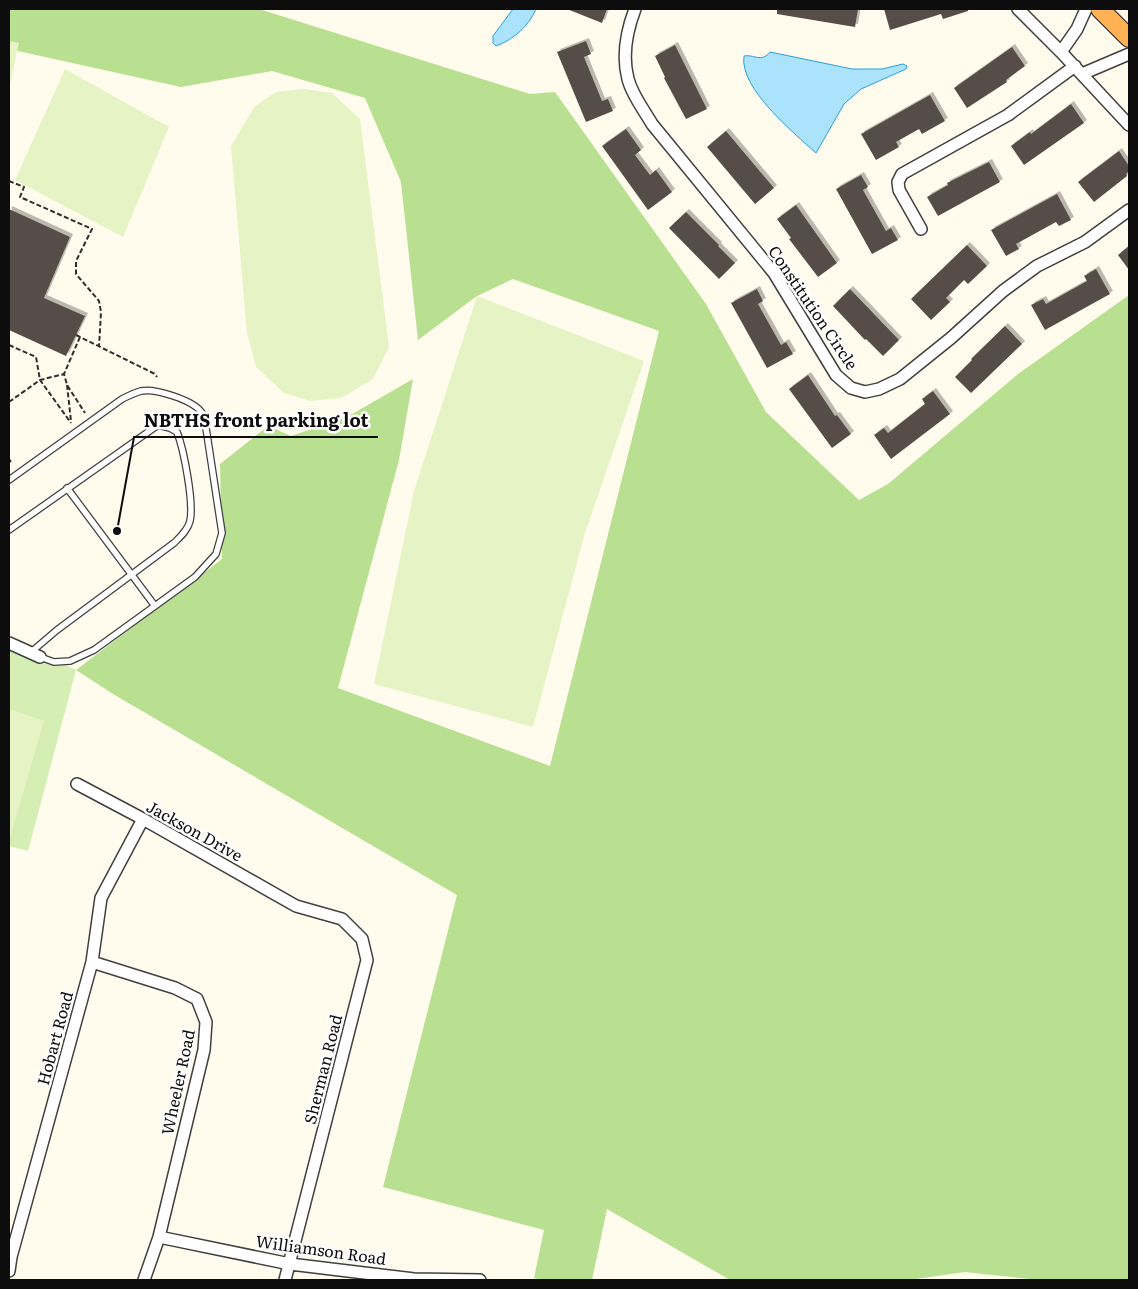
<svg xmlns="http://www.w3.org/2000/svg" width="1138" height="1289" font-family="Literata,serif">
	<defs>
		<filter id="shadow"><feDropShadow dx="3" dy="-3" stdDeviation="0" flood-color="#0004"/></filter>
	</defs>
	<rect width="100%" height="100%" fill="#fffbed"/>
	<path fill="#d5eeb3" d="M9,639L76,670L28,851L9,846Z"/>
	<path fill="#b9e090" d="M9,9H259L530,94L555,92L706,304L766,412L859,500L888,484L1018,374L1129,295V1280H1038L965,1272L909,1280H730L607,1209L592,1280H542L534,1278L544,1230L383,1187L457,895L113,694L76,670L222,559L220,464L268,426L291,436L347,417L413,379L399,460L338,688L550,766L659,331L513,279L477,296L418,340L401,182L365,98L272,71L181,87L9,49Z"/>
	<path fill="#e6f4c5" d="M9,41L19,43L9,88Z
		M65,69L169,127L123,237L15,180Z
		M304,89L332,93L360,119L389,347L373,379L341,398L310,401L284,393L256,367L247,333L231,146L255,106L276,92Z
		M477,296L644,361L584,536L533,727L374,684L414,491Z
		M9,709L44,721L10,838H9Z"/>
	<path fill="#ace3fc" stroke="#2b9fdb" d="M513,9H536C529,26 513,40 496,46L493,43V36Z
		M770,52L852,69H882L903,64L907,66L906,69L861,89L844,104L816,153C794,133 739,88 744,56C753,54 762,63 770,52Z"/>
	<path fill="#574d48" filter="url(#shadow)" d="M567,9H607L602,23Z
		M777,9H858L855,27L777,14Z
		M884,9H968V11L943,19L941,14L890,30Z
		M586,41L591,54L584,57L602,101L608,99L613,111L586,122L557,52Z
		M675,45L707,109L686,119L664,78L665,77L655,56Z
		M1012,47L1025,66L1006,80L1007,82L967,108L954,88Z
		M930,95L945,121L922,134L919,129L896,142L899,147L876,160L861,134Z
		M1071,104L1084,123L1024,165L1011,146L1030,132L1031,134Z
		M626,129L641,150L635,155L650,175L656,170L672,192L648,210L602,146Z
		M726,131L774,188L755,204L707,147Z
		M1119,151L1129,166V171L1126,174L1127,176L1094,202L1078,182Z
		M989,162L1000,182L938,216L927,197L948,185L947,183Z
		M861,175L868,187L863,190L886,231L891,228L898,240L872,254L836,189Z
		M1057,194L1071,220L1059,226L1056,222L1016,244L1019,249L1006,256L991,230Z
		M796,205L837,263L818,277L789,239L791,238L777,219Z
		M9,209L70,237L44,298L85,316L66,356L9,330Z
		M686,212L719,245L718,246L735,263L719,279L669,228Z
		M967,245L987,266L968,284L964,280L946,298L950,302L931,320L911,299Z
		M1129,246V270L1118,255Z
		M1096,269L1110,294L1045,330L1031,305L1043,299L1046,304L1087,281L1084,276Z
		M757,289L763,301L758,304L781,345L786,342L793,354L767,368L731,303Z
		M850,289L899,340L883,356L866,339L865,340L833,306Z
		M1005,326L1022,344L971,393L955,377L972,360L971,359Z
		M808,375L835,416L837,415L851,434L832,448L789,389Z
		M933,391L950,414L891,459L874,435L884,428L888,433L925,404L922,399Z"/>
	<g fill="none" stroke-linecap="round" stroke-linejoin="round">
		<defs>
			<path id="service" d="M9,480L122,399C128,396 134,393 141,391C154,388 194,400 202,413C204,417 205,424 206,428L222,533L216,554L195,577L94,650L70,661L54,662L40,657
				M67,488L155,606
				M9,530L158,425L170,428L177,432C184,450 194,503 190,521C188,530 180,537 174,543L57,630L30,653"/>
			<path id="minor" d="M635,9C627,30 622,56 628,79C632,95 644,110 652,124L774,273L836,375L851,388L865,392L879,389L900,379L951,338L1003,291L1037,266L1085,242L1129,210
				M1018,9L1061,52L1129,125
				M1061,52L1077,29L1086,9
				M1082,74L1129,54
				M921,229L899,190L898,182L902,174L1008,115L1075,66
				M9,643L40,657
				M77,784L143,819L296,906L342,919L362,939L367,960L285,1280
				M92,962L175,988L197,999L206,1022L204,1050L159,1237L144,1280
				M159,1237L290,1264L414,1279L480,1280
				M9,1271L11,1257L92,962L101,898L143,819"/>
			<path id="trunk" d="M1100,9L1129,38"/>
		</defs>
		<use href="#service" stroke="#404040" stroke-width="8"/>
		<use href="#minor" stroke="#404040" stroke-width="14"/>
		<use href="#trunk" stroke="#1e1e1e" stroke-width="20"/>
		<path stroke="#2f2f2f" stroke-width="2" stroke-dasharray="5 2.5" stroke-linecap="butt" d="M9,181L24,187L20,197L92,229L76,261V274L99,301L101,312L99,347
			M76,335L155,374L157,377
			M80,337L64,374L67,385L85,413
			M9,345L36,357L40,380L71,423
			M67,385L71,421
			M9,402L40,380L64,374
			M9,459L11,462"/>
		<use href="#service" stroke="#fff" stroke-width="5.5"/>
		<use href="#minor" stroke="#fff" stroke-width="11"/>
		<use href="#trunk" stroke="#ffb154" stroke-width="18"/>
	</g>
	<g text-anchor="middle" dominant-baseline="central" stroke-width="5" stroke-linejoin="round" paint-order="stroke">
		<g font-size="16" fill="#0d0d0d" stroke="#fff">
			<text transform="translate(814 307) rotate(56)">Constitution Circle</text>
			<text transform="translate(195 830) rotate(29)">Jackson Drive</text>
			<text transform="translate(54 1038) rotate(-75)">Hobart Road</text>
			<text transform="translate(322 1069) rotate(-76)">Sherman Road</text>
			<text transform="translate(177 1082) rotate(-78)">Wheeler Road</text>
			<text transform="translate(321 1249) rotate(8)">Williamson Road</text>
		</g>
	</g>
	<path fill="none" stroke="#0d0d0d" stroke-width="2" d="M117 531L134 437H378"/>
	<circle fill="#0d0d0d" stroke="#fff" stroke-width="2" cx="117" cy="531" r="5"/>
	<g font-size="18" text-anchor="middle" font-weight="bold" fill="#0d0d0d" stroke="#fff" stroke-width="5" stroke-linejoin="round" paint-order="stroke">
		<text x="256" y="427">NBTHS front parking lot</text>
	</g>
	<rect width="1138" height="1289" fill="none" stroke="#0d0d0d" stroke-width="20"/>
</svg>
